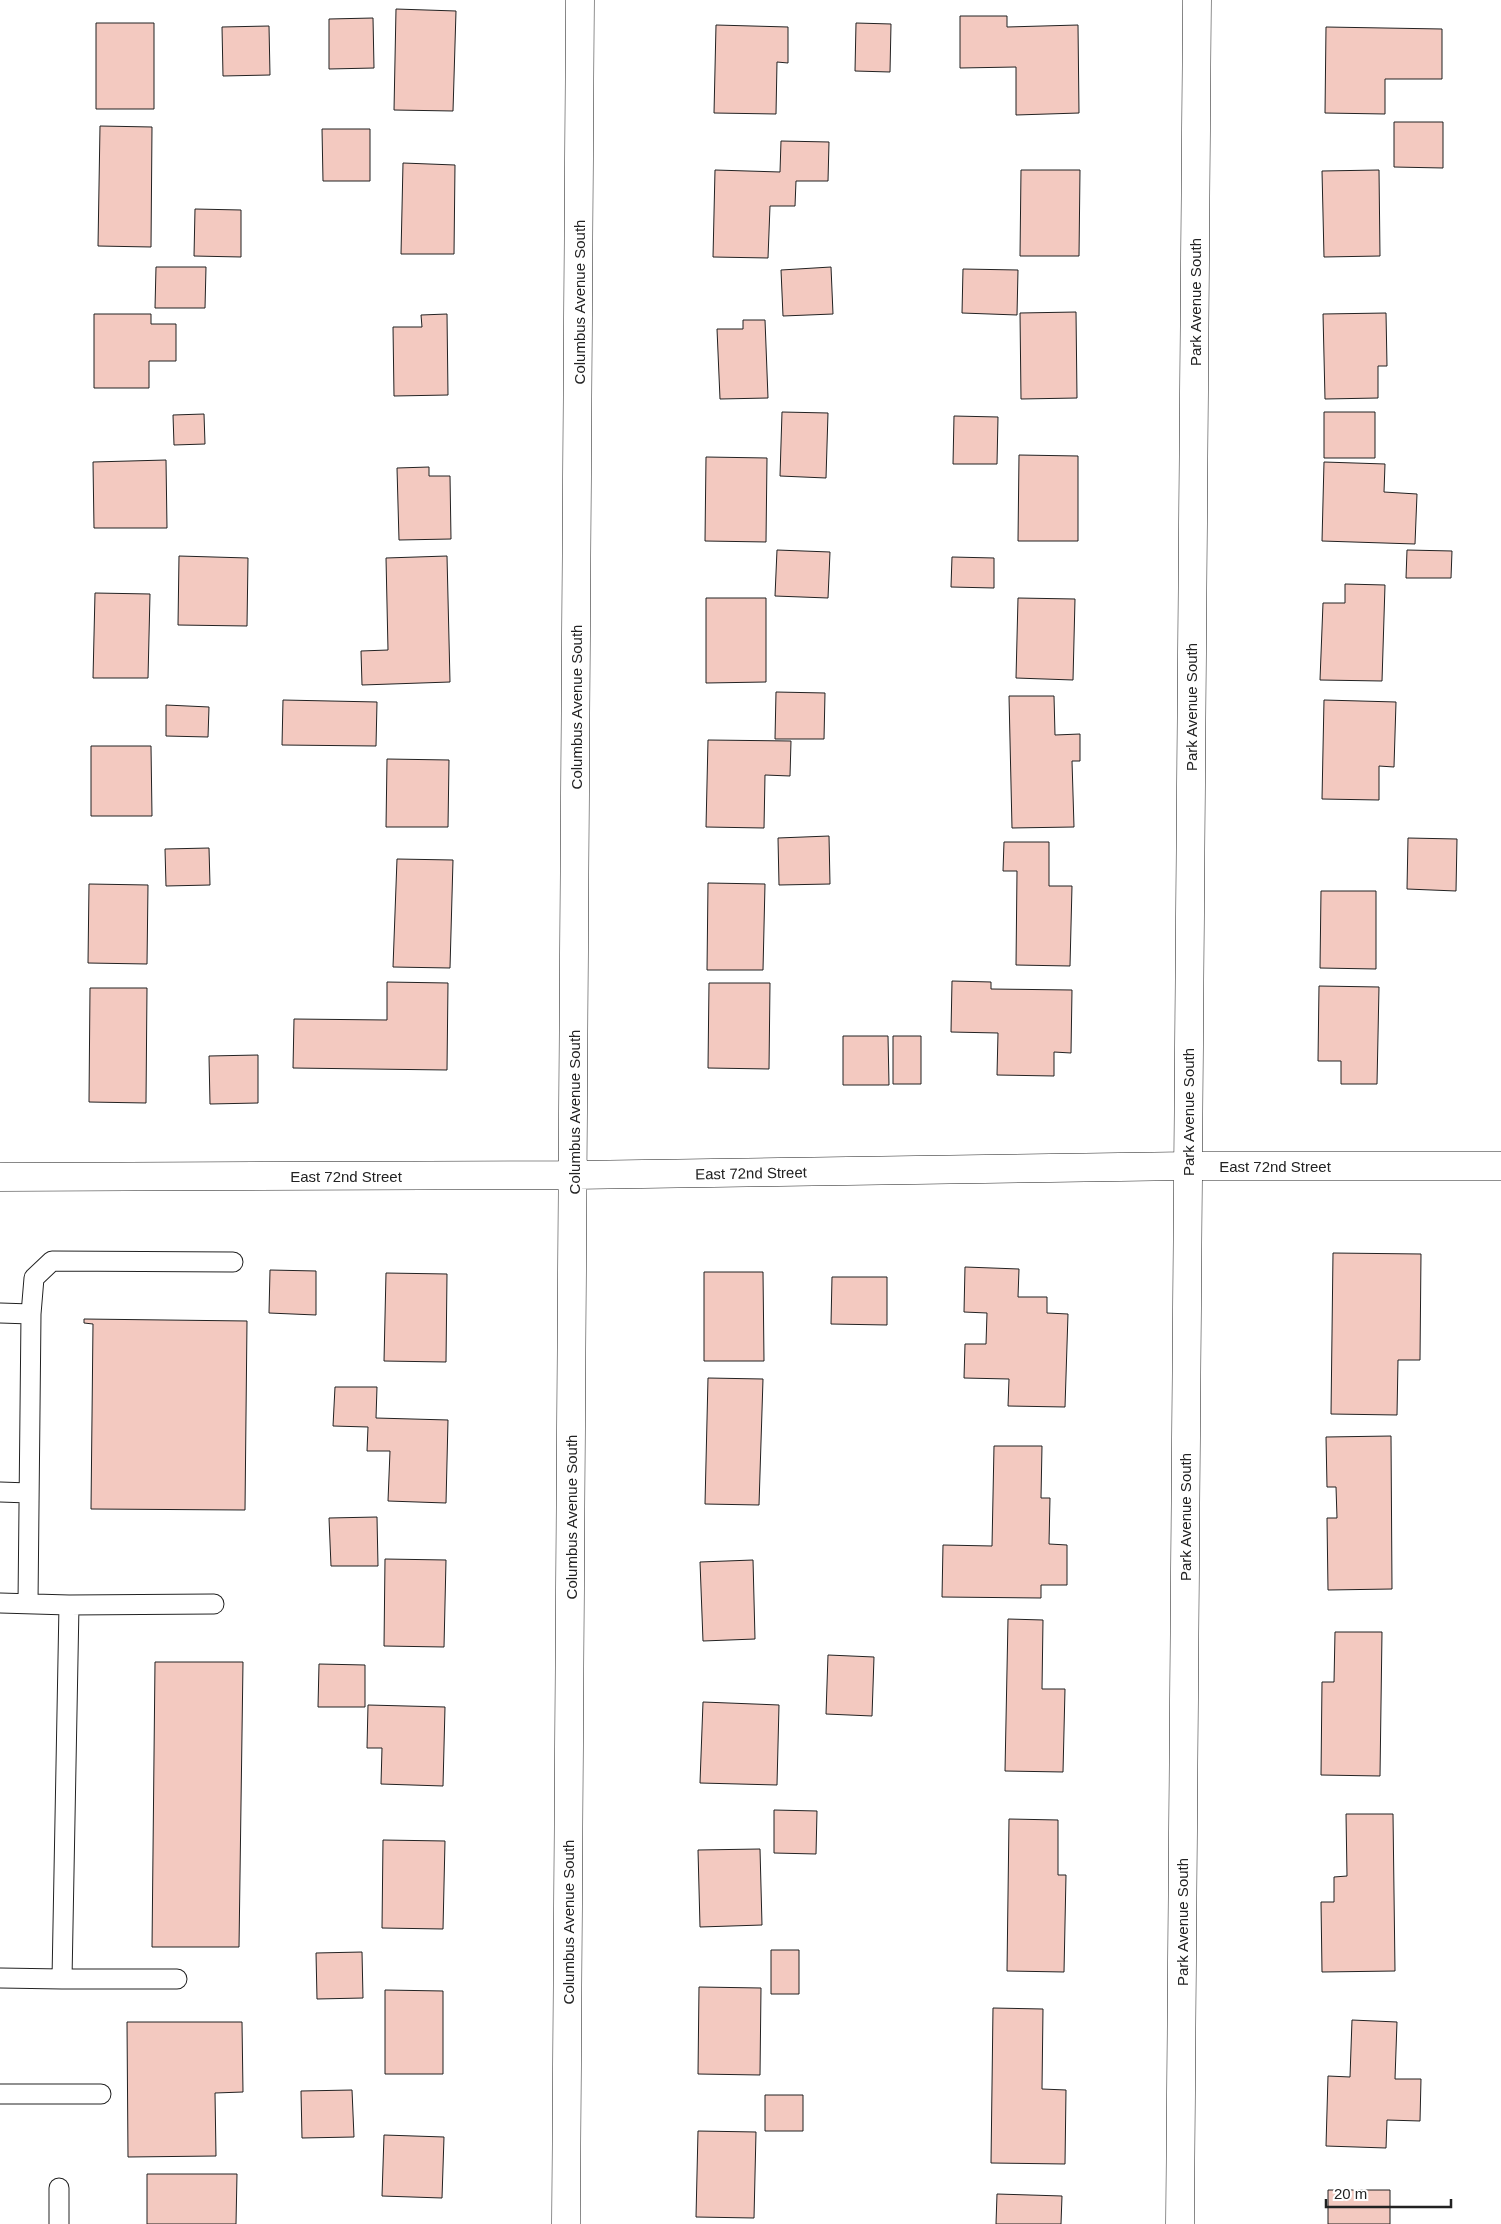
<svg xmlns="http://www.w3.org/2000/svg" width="1501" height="2224" font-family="Arial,sans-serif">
	<rect width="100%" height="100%" fill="#fff"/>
	<path fill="#f3c9c0" stroke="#222" d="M396,9L456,11L453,111L394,110Z
		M960,16H1007V27L1078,25L1079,113L1016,115V67L960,68Z
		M373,18L374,68L329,69V19Z
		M96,23H154V109H96Z
		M856,23L891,24L890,72L855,71Z
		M716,25L788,27V63L777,62L776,114L714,113Z
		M269,26L270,75L223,76L222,27Z
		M1326,27L1442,29V79H1385V114L1325,113Z
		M1394,122H1443V168L1394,167Z
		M100,126L152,127L151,247L98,246Z
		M322,129H370V181H323Z
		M781,141L829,142L828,181H796L795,206H770L768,258L713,257L715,170L780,172Z
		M403,163L455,165L454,254H401Z
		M1021,170H1080L1079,256H1020Z
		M1379,170L1380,256L1324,257L1322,171Z
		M195,209L241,210V257L194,256Z
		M156,267H206L205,308H155Z
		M831,267L833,314L783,316L781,270Z
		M963,269L1018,270L1017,315L962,313Z
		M1076,312L1077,398L1021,399L1020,313Z
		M1386,313L1387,366H1378V398L1325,399L1323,314Z
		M94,314H151V324H176V361H149V388H94Z
		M447,314L448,395L394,396L393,327H422L421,315Z
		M743,320H765L768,398L720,399L717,329H743Z
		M782,412L828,413L826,478L780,476Z
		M1324,412H1375V458H1324Z
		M204,414L205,444L174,445L173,415Z
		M954,416L998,417L997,464H953Z
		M1019,455L1078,456V541H1018Z
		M706,457L767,458L766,542L705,541Z
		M166,460L167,528H94L93,462Z
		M1324,462L1385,464L1384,492L1417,494L1415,544L1322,541Z
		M429,467V476H450L451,539L399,540L397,468Z
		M777,550L830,552L828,598L775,596Z
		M1407,550L1452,551L1451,578H1406Z
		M179,556L248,558L247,626L178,625Z
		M447,556L450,682L362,685L361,651L388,650L386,558Z
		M952,557L994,558V588L951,587Z
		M1345,584L1385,585L1382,681L1320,680L1323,603H1345Z
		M95,593L150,594L148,678H93Z
		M706,598H766V682L706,683Z
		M1018,598L1075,599L1073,680L1016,678Z
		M776,692L825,693L824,739H775Z
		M1009,696H1054L1055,735L1080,734V761H1072L1074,827L1012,828Z
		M283,700L377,702L376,746L282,745Z
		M1324,700L1396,702L1394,767L1379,766V800L1322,799Z
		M166,705L209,707L208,737L166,736Z
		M708,740L791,741L790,776L765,775L764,828L706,827Z
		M91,746H151L152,816H91Z
		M387,759L449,760L448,827H386Z
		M829,836L830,884L779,885L778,838Z
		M1408,838L1457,839L1456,891L1407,889Z
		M1004,842H1049V886H1072L1070,966L1016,965L1017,871H1003Z
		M209,848L210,885L166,886L165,849Z
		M397,859L453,860L450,968L393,967Z
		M708,883L765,884L763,970H707Z
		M89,884L148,885L147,964L88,963Z
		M1321,891H1376V969L1320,968Z
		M952,981L991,982V989L1072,990L1071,1053L1054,1052V1076L997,1075L998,1033L951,1032Z
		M387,982L448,983L447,1070L293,1068L294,1019L387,1020Z
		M709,983H770L769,1069L708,1068Z
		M1319,986L1379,987L1377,1084H1341V1061H1318Z
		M90,988H147L146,1103L89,1102Z
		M843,1036H888L889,1085H843Z
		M893,1036H921V1084H893Z
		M258,1055V1103L210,1104L209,1056Z
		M1333,1253L1421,1254L1420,1360H1398L1397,1415L1331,1414Z
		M965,1267L1019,1269L1018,1297H1047V1313L1068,1314L1065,1407L1008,1406L1009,1379L964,1378L965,1344H986L987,1313L964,1312Z
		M270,1270L316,1271V1315L269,1313Z
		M704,1272H763L764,1361H704Z
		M386,1273L447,1274L446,1362L384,1361Z
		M832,1277H887V1325L831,1324Z
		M84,1319L247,1321L245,1510L91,1509L93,1324L84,1323Z
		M708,1378L763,1379L759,1505L705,1504Z
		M335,1387H377L376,1418L448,1420L446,1503L388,1501L390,1451H367L368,1427L333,1426Z
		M1391,1436L1392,1589L1328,1590L1327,1518H1337L1336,1487H1327L1326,1437Z
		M994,1446H1042L1041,1498H1050L1049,1544L1067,1545V1585H1041V1598L942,1597L943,1545L992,1546Z
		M377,1517L378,1566H331L329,1518Z
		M385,1559L446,1560L444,1647L384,1646Z
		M753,1560L755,1639L703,1641L700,1562Z
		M1008,1619L1043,1620L1042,1689H1065L1063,1772L1005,1771Z
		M1335,1632H1382L1380,1776L1321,1775L1322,1682H1334Z
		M828,1655L874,1657L872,1716L826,1714Z
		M155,1662H243L239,1947H152Z
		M319,1664L365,1665V1707H318Z
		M703,1702L779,1705L777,1785L700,1783Z
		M368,1705L445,1707L443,1786L381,1784L382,1748H367Z
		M774,1810L817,1811L816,1854L774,1853Z
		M1346,1814H1393L1395,1971L1322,1972L1321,1902H1334V1877L1347,1876Z
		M1009,1819L1058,1820V1875H1066L1064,1972L1007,1971Z
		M383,1840L445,1841L443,1929L382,1928Z
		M760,1849L762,1925L700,1927L698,1850Z
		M771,1950H799V1994H771Z
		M362,1952L363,1998L317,1999L316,1953Z
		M699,1987L761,1988L760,2075L698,2074Z
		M385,1990L443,1991V2074H385Z
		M993,2008L1043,2009L1042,2089L1066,2090L1065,2164L991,2163Z
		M1352,2020L1397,2022L1395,2079H1421L1420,2121L1387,2120L1386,2148L1326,2146L1328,2076L1350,2077Z
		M127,2022H242L243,2092L215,2093L216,2156L128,2157Z
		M352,2090L354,2137L302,2138L301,2091Z
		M765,2095H803V2131H765Z
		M698,2131L756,2132L754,2218L696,2217Z
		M384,2135L444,2137L442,2198L382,2196Z
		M147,2174H237L236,2224H147Z
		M1328,2190H1390V2224H1328Z
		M997,2194L1062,2196L1061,2224H996Z"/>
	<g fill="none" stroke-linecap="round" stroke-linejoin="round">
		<defs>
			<path id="service" d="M0,1313L31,1314L28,1603
				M31,1314L34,1278L52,1261L233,1262
				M0,1492L29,1493
				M0,1603L69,1605L62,1979L0,1978
				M69,1605L214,1604
				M62,1979H177
				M0,2094H101
				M59,2188V2224"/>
			<path id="minor" d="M0,1177L574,1175L1188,1166H1501
				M566,2224L580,0
				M1180,2224L1197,0"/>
		</defs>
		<use href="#service" stroke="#222" stroke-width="21"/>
		<use href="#minor" stroke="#222" stroke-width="29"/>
		<use href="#service" stroke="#fff" stroke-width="19"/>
		<use href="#minor" stroke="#fff" stroke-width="28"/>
	</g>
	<g text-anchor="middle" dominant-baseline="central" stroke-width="4" stroke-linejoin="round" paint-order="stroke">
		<g font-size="15" fill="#222" stroke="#fff">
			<text transform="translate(579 302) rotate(-90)">Columbus Avenue South</text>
			<text transform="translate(1195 302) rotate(-90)">Park Avenue South</text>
			<text transform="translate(576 707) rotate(-90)">Columbus Avenue South</text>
			<text transform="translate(1191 707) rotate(-90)">Park Avenue South</text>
			<text transform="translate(574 1112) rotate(-90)">Columbus Avenue South</text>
			<text transform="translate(1188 1112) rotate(-90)">Park Avenue South</text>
			<text x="1275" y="1166">East 72nd Street</text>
			<text transform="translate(751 1173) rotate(-1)">East 72nd Street</text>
			<text x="346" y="1176">East 72nd Street</text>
			<text transform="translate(571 1517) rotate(-90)">Columbus Avenue South</text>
			<text transform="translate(1185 1517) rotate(-90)">Park Avenue South</text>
			<text transform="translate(568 1922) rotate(-90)">Columbus Avenue South</text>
			<text transform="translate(1182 1922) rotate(-90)">Park Avenue South</text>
		</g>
	</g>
	<path d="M1326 2199v8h125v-8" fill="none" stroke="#222222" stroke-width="2.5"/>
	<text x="1334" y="2199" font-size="15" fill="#222222" stroke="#ffffff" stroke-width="4" paint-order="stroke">20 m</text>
</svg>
